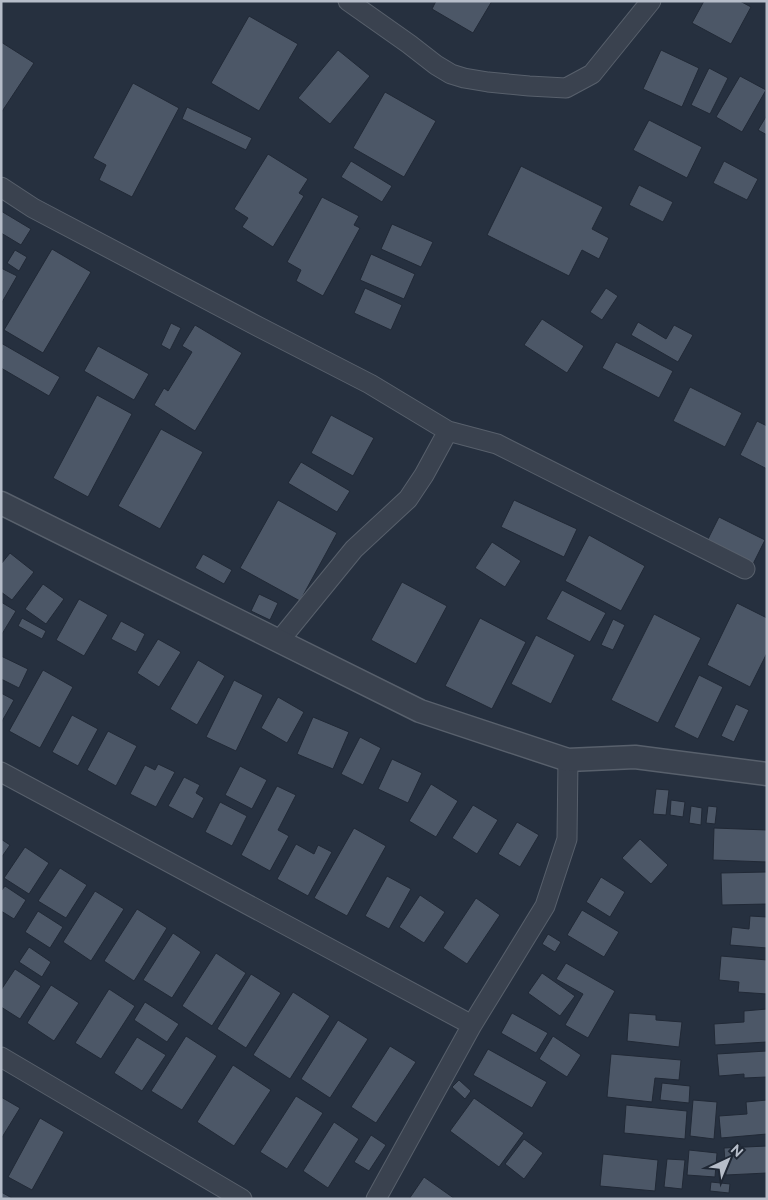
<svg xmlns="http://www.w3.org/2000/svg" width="768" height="1200" font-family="Raleway,sans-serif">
	<rect width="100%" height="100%" fill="#26303f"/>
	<path fill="#4c5767" stroke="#212936" d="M436,1H492L473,33L432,9Z
		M704,1H740L751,7L731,44L692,23Z
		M249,16L298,44L259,111L211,83Z
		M1,42L34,63L1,113Z
		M338,50L370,76L330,124L298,98Z
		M661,50L699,68L682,107L643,89Z
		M709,68L728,78L710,114L691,105Z
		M740,76L766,90L742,132L716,117Z
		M133,83L179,108L132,197L99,180L106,165L93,158Z
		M385,92L436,121L404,177L353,148Z
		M187,107L252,138L246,150L182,119Z
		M767,115V135L758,130Z
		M649,120L702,147L687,178L633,150Z
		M268,154L308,179L299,193L304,196L273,247L242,227L248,218L234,209Z
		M351,161L392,186L382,202L341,177Z
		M724,161L758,179L747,200L713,183Z
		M521,166L603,207L592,229L609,238L599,259L582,250L569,276L487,235Z
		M639,185L673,202L663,222L629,205Z
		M322,197L359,216L354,225L360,228L323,296L296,281L301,270L287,262Z
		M1,211L31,229L21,245L1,233Z
		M392,224L433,242L421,267L381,249Z
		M52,249L91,272L43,353L4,330Z
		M15,250L27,257L19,271L7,263Z
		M371,254L415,274L404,299L360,280Z
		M1,268L17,276L1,304Z
		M365,288L402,305L391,330L354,313Z
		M606,288L618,296L602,320L590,312Z
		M542,319L584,346L567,373L524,345Z
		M638,322L666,339L674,325L693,335L678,362L631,335Z
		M171,323L181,328L170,350L161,345Z
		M195,325L242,353L195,431L154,405L164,388L168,391L192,352L182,346Z
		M616,342L673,371L659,398L602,368Z
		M1,343L60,377L49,396L1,368Z
		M98,346L149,374L134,400L84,371Z
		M690,387L742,413L725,447L673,421Z
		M97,395L132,414L88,497L53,478Z
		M331,415L374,438L353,476L311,453Z
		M757,421L767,426V469L740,455Z
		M161,429L203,452L160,529L118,506Z
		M301,462L350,491L337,512L288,483Z
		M278,500L337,533L300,601L240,568Z
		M514,500L577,529L564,557L501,527Z
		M719,517L765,540L753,564L707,541Z
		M589,535L645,566L621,611L565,581Z
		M492,542L521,561L505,587L475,568Z
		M10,553L34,572L12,600L1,592V564Z
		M203,554L232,570L224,584L195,568Z
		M402,582L447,606L416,664L371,640Z
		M43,584L64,599L46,624L25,609Z
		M562,590L606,613L590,642L546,619Z
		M259,594L278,603L270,620L251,611Z
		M79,599L108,615L84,656L56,640Z
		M1,602L16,611L2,634H1Z
		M737,603L767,618V653L750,687L707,665Z
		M654,614L701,638L658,723L611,700Z
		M22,618L46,631L42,639L18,626Z
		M480,618L526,642L492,709L445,686Z
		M613,619L625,625L613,650L601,645Z
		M121,621L145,634L136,652L111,639Z
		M536,635L575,655L551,704L511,684Z
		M158,639L181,652L159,687L137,673Z
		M1,656L28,669L19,688L1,679Z
		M198,660L225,676L197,725L170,709Z
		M43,670L73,687L40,748L9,731Z
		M699,675L723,687L698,739L674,727Z
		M234,680L263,695L236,751L206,737Z
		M1,693L14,700L1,723Z
		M278,697L304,712L287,743L261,728Z
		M736,704L749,710L734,742L721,736Z
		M72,715L98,729L78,766L52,752Z
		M313,717L349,732L333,769L297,754Z
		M108,731L137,746L116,786L87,770Z
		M360,737L381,748L363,785L341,774Z
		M392,759L422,773L408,803L378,789Z
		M158,764L175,772L156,807L130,794L145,765L155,770Z
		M240,766L267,780L252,809L225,795Z
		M184,777L200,785L196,793L204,798L193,819L168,806Z
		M431,784L458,801L436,837L409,821Z
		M277,786L296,795L278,830L289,836L270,871L241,855Z
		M656,789L669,790L666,815L653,814Z
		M671,800L685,802L683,817L670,815Z
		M220,802L247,816L232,846L205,832Z
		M473,805L498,820L477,854L452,838Z
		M691,806L702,808L701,825L689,823Z
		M708,806L717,807L715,824L706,823Z
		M517,822L539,835L520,867L498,854Z
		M354,828L386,846L347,916L314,898Z
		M714,828L767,830V862L713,860Z
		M1,839L10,845L1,858Z
		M640,839L668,865L651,884L622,858Z
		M296,844L314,854L318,845L332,852L308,896L277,879Z
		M25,847L49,863L29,894L4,878Z
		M60,868L87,885L66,918L38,901Z
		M767,872V904L722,905L721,873Z
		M387,876L411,889L389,929L365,916Z
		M601,877L625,892L610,917L586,902Z
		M5,886L26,900L14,919L1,911V891Z
		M95,891L124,909L91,961L63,942Z
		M420,895L445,912L424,943L399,927Z
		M476,898L500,915L467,964L443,948Z
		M137,909L167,928L134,981L104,961Z
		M582,910L619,932L604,957L567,935Z
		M38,911L63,927L50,948L25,932Z
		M750,916L767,917V948L730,945L732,927L749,929Z
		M173,933L201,952L172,998L143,980Z
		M548,934L561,942L555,952L542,944Z
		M29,947L51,962L42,977L19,962Z
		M216,953L246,973L212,1026L182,1006Z
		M721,956L767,960V994L738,992L739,982L719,980Z
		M566,963L615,991L588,1038L565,1025L583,994L556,979Z
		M15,969L41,986L20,1019L1,1007V990Z
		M542,973L575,996L560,1016L528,993Z
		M251,974L281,993L246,1048L217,1029Z
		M51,985L79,1003L54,1041L27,1023Z
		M109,989L135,1006L101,1059L75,1043Z
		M293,992L330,1016L290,1079L253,1055Z
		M145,1002L179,1024L167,1042L134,1020Z
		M767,1009V1042L715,1045L714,1024L744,1022V1011Z
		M512,1013L548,1033L536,1053L501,1033Z
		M629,1013L656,1015V1020L682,1022L679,1047L627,1041Z
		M338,1020L368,1039L330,1098L301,1079Z
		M186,1036L217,1056L182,1110L151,1091Z
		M553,1036L581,1055L567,1077L539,1059Z
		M137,1037L166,1055L142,1091L114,1073Z
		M390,1046L416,1062L376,1123L351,1107Z
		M488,1049L547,1082L532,1108L473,1075Z
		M767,1051V1077L744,1078V1074L719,1076L717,1054Z
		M611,1054L681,1060L679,1080L655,1078L652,1102L607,1097Z
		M233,1065L271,1090L234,1146L197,1122Z
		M459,1080L471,1091L465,1099L452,1087Z
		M662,1083L690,1086L689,1103L660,1100Z
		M296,1096L323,1113L287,1169L260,1152Z
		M1,1097L20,1108L1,1139Z
		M474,1098L524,1133L499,1167L450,1131Z
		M693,1100L717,1102L714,1139L690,1136Z
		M767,1100V1134L721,1138L719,1116L747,1114L746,1102Z
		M626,1105L687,1111L685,1139L624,1133Z
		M40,1118L64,1132L32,1190L8,1177Z
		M334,1122L359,1139L328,1188L303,1171Z
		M371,1135L386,1145L369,1171L354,1162Z
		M524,1139L543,1153L524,1179L505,1164Z
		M767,1146V1173L726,1175L724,1148Z
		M689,1150L717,1153L715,1177L687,1175Z
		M603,1154L658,1160L655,1191L600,1186Z
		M667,1159L685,1160L682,1189L664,1187Z
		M424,1177L455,1199H409Z
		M711,1182L730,1184L729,1193L710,1191Z
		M1,1192L12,1198L11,1199H1Z"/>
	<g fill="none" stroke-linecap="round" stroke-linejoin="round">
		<defs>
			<path id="minor" d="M348,1L409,44L436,65L451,74L464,78L488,82L529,86L566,88L592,74L651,1
				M1,187L33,208L259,327L370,384L448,431L497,444L745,569
				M279,641L354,549L408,499L424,475L448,431
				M1,772L472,1025
				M1,1057L242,1199
				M376,1199L472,1025L545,906L567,839L568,760"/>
			<path id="tertiary" d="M1,503L420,711L568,760L635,757L767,774"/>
		</defs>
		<use href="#minor" stroke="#58606c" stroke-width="21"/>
		<use href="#tertiary" stroke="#58606c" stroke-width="25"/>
		<use href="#minor" stroke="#3a424f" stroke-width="19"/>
		<use href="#tertiary" stroke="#3a424f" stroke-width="22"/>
	</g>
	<rect width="768" height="1200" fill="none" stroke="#b6bdc9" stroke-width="5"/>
	<g transform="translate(728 1160) rotate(44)" stroke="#1f2734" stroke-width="4" paint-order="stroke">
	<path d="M0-4L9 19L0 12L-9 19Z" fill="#b6bdc9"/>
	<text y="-8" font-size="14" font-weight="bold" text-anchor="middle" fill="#b6bdc9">N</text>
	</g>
</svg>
